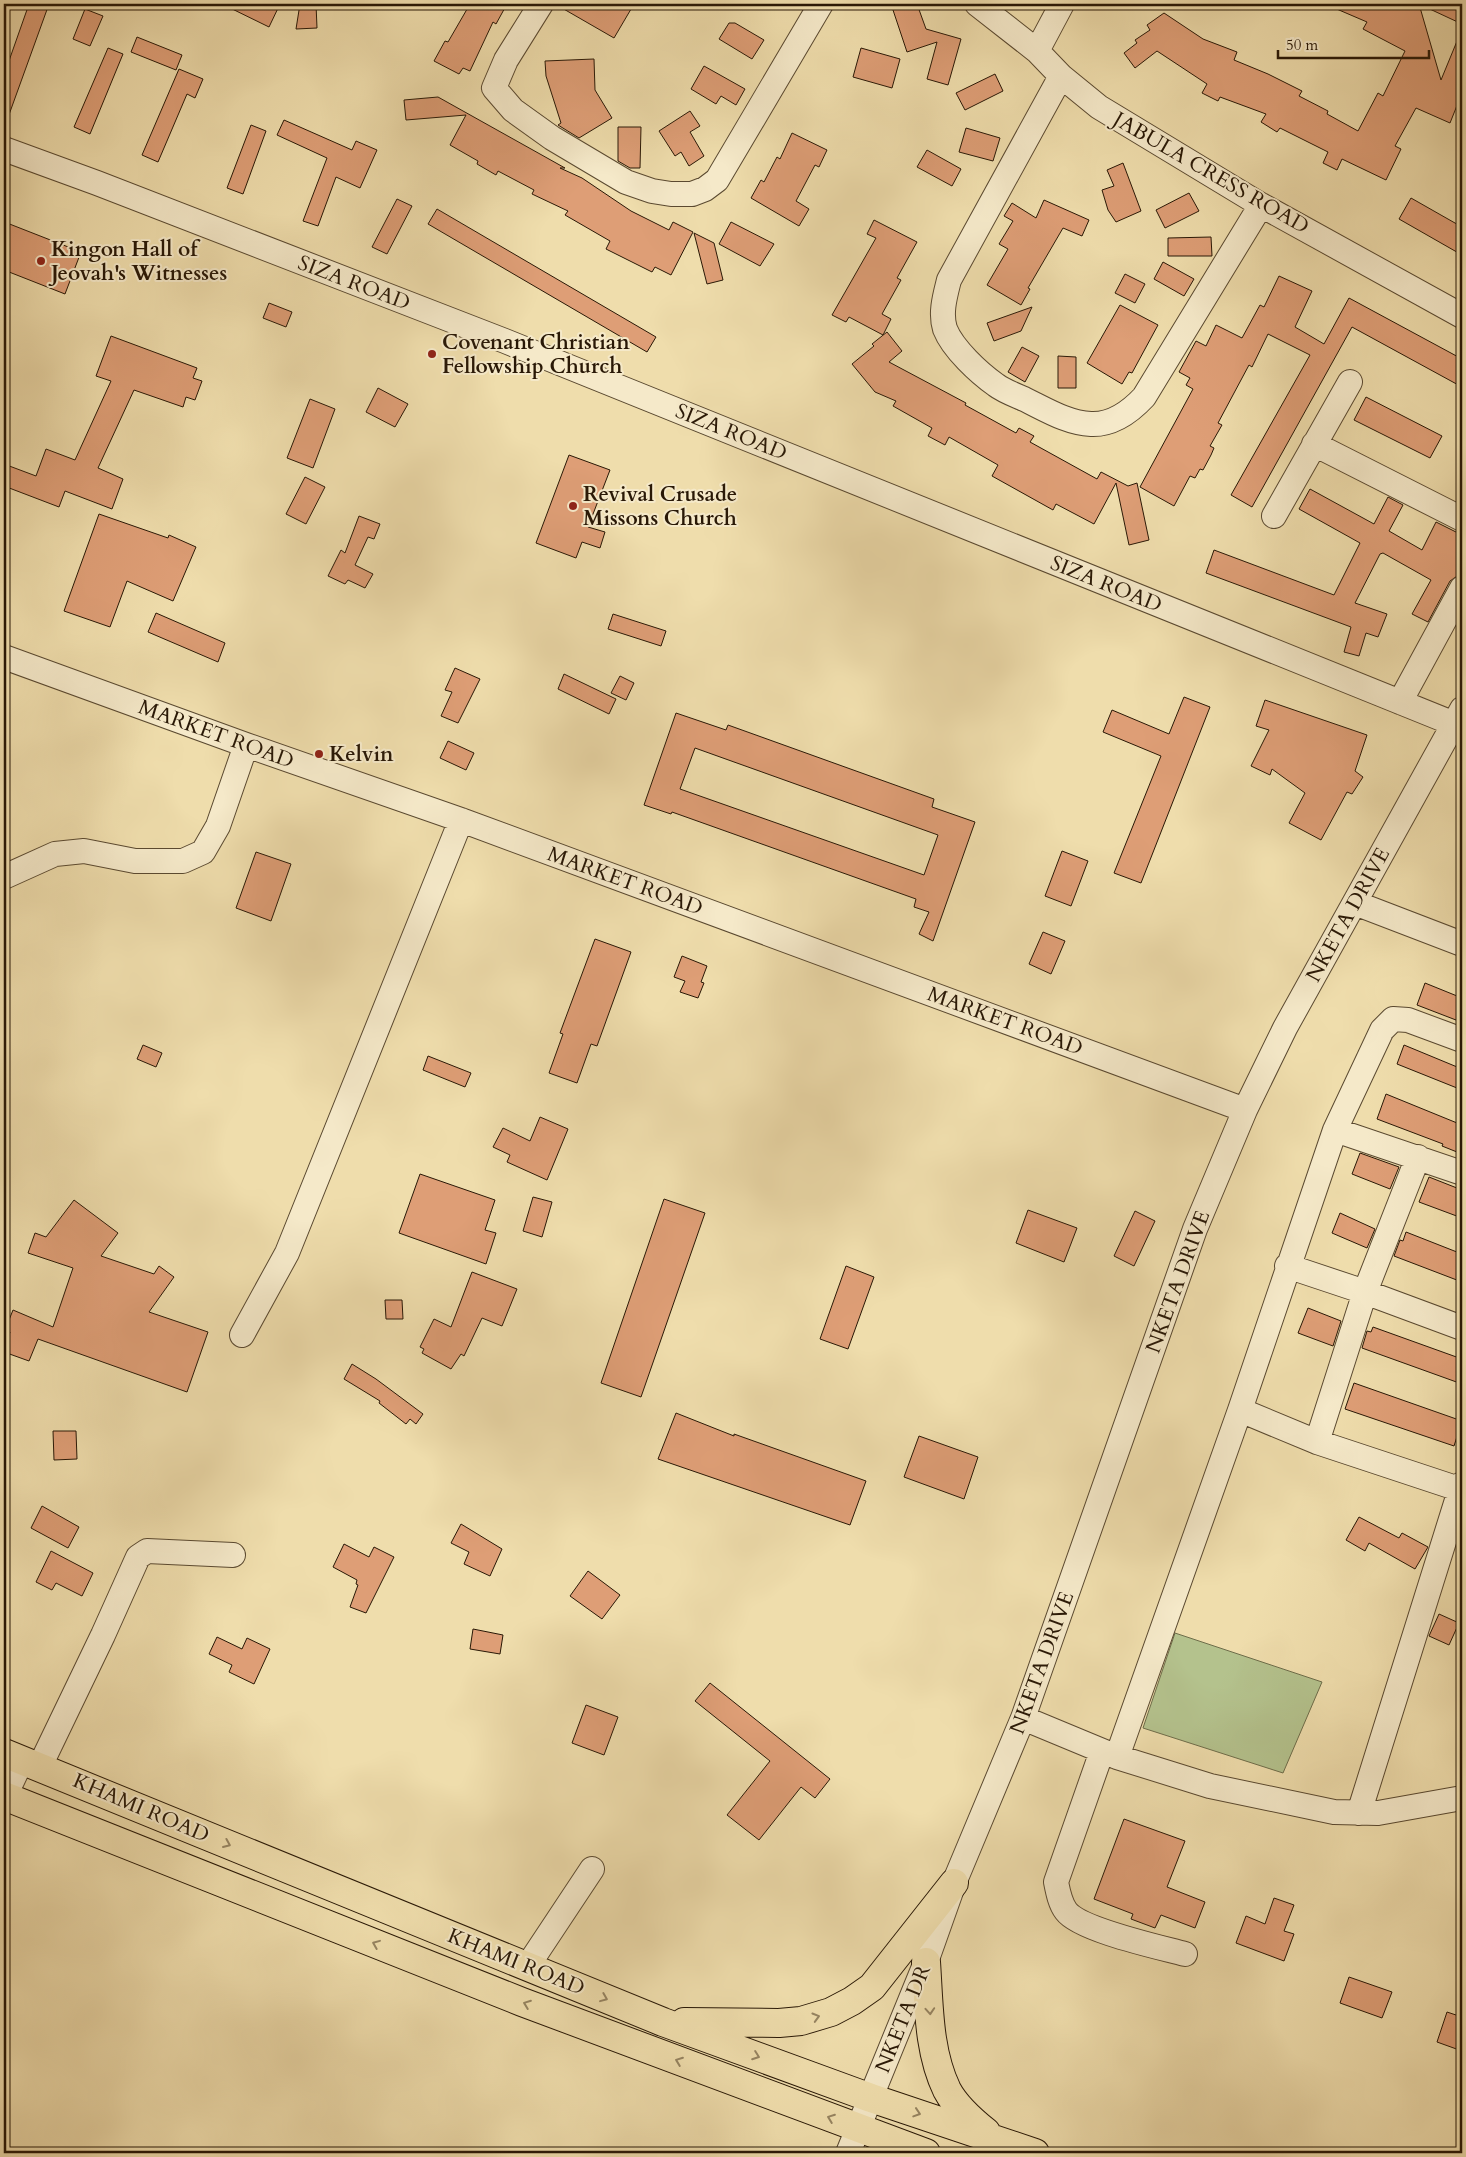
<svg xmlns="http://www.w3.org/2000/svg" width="1466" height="2157" font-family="Cardo,serif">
	<rect width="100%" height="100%" fill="#efddac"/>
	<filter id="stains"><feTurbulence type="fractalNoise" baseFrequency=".004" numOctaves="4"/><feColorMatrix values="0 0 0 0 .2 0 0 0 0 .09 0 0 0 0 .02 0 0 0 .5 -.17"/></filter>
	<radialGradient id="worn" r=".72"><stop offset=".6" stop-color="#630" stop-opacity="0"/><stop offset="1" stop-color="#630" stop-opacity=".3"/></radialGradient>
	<path fill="#b4c28d" stroke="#6e6d4a" d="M1175,1633L1322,1682L1283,1773L1143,1728Z"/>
	<path fill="#de9e76" stroke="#291806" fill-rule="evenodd" d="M29,4H49L6,123H4V75Z
		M222,4H280L269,27Z
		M300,4H316L317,28L296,29Z
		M470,4H507L496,24L493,22L470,71L463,68L459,74L434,61L445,41L448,42Z
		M555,4H634L614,38Z
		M891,4H917L926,29L961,39L948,85L927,79L937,42L907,52Z
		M1325,4H1462V24L1419,4L1441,80L1462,29V93L1450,123L1416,108L1395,146L1401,149L1386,180L1342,159L1337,170L1323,163L1328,152L1280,128L1277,132L1261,122L1266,114L1220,97L1218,101L1202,93L1207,84L1157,51L1135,68L1124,53L1137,43L1135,40L1150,30L1147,25L1164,13L1203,39L1237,52L1234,60L1268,74L1302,91L1299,96L1328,111L1327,114L1358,131L1378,93L1383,96L1405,51L1363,29L1367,22Z
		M85,9L103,16L90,46L73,39Z
		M729,23H735L764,40L752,59L719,39Z
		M137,37L182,55L176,70L131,52Z
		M108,48L123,54L90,134L74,127Z
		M861,48L900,59L892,88L853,77Z
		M594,59L595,90L612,118L579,138L558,125L561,123L546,76L545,61Z
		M704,66L745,89L736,105L721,96L716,104L691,89Z
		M179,69L203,79L195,98L187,94L158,162L142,155Z
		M995,74L1003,91L965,110L956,93Z
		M438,97L565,168H560L582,178L631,211L669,230L673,222L693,232L671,275L655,267L652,272L606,249L610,241L565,215L568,211L532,194L534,190L498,171L496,175L477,164L478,161L450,145L466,115L406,120L404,100Z
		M690,111L700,126L690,132L704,156L689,166L681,152L675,156L659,131Z
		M284,120L352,150L356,141L377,150L360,188L336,177L318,226L303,221L327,158L277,135Z
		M251,125L266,131L243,194L227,188Z
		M618,127H641L640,168H630L618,161Z
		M966,128L1000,138L993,161L959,152Z
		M792,133L827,150L819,167L815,165L796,201L809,209L799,226L751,198L761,180L764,182L777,157L780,159Z
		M927,150L961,169L952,186L917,167Z
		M1123,163L1141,211L1116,222L1108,210L1102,190L1114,186L1107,170Z
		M1189,193L1199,211L1165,228L1156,210Z
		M1411,198L1462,227V255L1399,219Z
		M397,199L412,206L387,254L372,247Z
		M1044,200L1089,220L1082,236L1063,228L1028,288L1030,289L1021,305L987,285L1008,249L999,244L1013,221L1004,216L1012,203L1036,218Z
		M437,209L656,337L647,352L428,224Z
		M874,220L917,242L897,278L901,280L882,314L891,319L883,335L849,317L846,322L832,315L876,238L867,234Z
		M731,222L774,244L760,266L719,244Z
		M7,223L81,252L65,294L4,270V232Z
		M694,233L714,243L723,280L707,284Z
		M1211,237L1212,256H1168V238Z
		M1163,262L1194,279L1184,296L1154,279Z
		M1125,274L1145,284L1135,303L1115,293Z
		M1279,276L1312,291L1295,327L1324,344L1349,298L1462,359V387L1352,327L1252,507L1231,495L1310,355L1268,334L1252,367L1249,365L1218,423L1222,425L1210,446L1214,448L1211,455L1203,470L1200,469L1195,478L1190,476L1174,506L1140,487L1193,389L1186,385L1190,378L1179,372L1196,341L1206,346L1216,325L1242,338L1260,305L1264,307Z
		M269,303L292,312L286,327L263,318Z
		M1120,305L1158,325L1132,373L1129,372L1122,384L1087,363Z
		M1032,307L1021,331L994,341L987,323Z
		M887,332L902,351L889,362L966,403L965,405L1016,433L1019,428L1034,436L1030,442L1097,479L1101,472L1128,486L1137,483L1149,540L1129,545L1116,483L1094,524L1056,504L1053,510L992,476L998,465L949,437L945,445L928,436L932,428L893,406L896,401L875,392L852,364L874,346L872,344Z
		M111,336L197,368L193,378L202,381L195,400L186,397L183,407L134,390L98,468L123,479L112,509L65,491L59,507L4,486V464L36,476L46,449L75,460L111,381L96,376Z
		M1022,347L1039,356L1025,382L1008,372Z
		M1058,356L1076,357V388H1058Z
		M378,388L408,404L395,427L366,412Z
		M1366,397L1442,436L1430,458L1354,420Z
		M310,399L335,409L313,468L287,458Z
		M569,455L610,470L588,527L605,532L600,548L582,542L576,558L536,543Z
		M305,477L325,487L306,524L286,514Z
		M1310,489L1374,524L1388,497L1403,505L1389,531L1422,550L1436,522L1462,535V573L1450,581L1428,622L1412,614L1431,580L1383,553L1380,554L1355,603L1387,614L1378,637L1366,633L1359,656L1344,652L1351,627L1206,573L1214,550L1334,595L1360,543L1299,509Z
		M99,514L168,538L169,535L196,547L173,601L127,581L110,627L64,611Z
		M359,516L380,524L374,539L368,537L355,565L373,574L365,588L348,580L345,584L328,576L341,550L345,553Z
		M156,613L225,643L218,662L148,632Z
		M613,614L666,631L661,646L608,629Z
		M455,668L480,679L458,723L441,716L452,692L445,690Z
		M564,674L616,699L609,714L558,689Z
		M620,676L634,683L626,700L611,693Z
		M1184,697L1210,707L1141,883L1114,873L1161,756L1103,732L1112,710L1169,734Z
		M1265,700L1367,735L1355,771L1363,777L1352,794L1347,792L1321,840L1289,823L1305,793L1272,769L1270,775L1251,766L1269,730L1256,726Z
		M676,713L726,730L728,725L934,799L932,807L975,822L933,941L919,934L929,912L914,907L916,899L672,812L671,814L644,805ZM695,748L938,835L924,875L680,789Z
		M448,741L474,753L466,770L440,758Z
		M1062,851L1088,861L1071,906L1045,896Z
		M256,852L291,864L271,921L236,908Z
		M1043,932L1065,941L1051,974L1029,964Z
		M595,939L631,952L597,1046L591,1044L577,1083L549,1073L563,1034L560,1033Z
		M682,956L707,966L701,982L704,983L698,998L680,992L685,981L674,977Z
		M1425,983L1462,998V1004L1456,1020L1417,1005Z
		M143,1045L162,1053L156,1067L137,1059Z
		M1404,1045L1462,1069V1090L1397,1064Z
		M428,1056L471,1073L465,1087L423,1070Z
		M1386,1094L1462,1125V1154L1442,1146L1443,1144L1377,1119Z
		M540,1117L568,1129L547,1180L507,1162L510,1155L493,1147L503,1128L530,1141Z
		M1360,1153L1399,1167L1390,1189L1352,1174Z
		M420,1174L495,1200L485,1230L496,1233L486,1264L399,1233Z
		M1429,1177L1462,1190V1218L1419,1202Z
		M533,1197L552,1202L542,1237L523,1231Z
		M664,1199L705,1213L641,1397L601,1383Z
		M74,1200L118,1233L101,1256L154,1274L159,1266L174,1277L149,1312L208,1332L187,1392L38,1339L29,1361L4,1352L10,1332L5,1330L13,1310L53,1327L73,1268L28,1253L35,1233L46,1237Z
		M1028,1210L1077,1228L1064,1262L1016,1243Z
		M1135,1211L1155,1221L1134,1266L1114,1256Z
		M1340,1213L1375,1229L1367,1248L1332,1233Z
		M1406,1232L1462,1254V1282L1394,1256L1400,1240L1403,1241Z
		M846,1266L874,1277L848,1349L820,1339Z
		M472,1272L517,1289L502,1326L482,1318L464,1356L461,1354L451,1369L422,1353L424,1349L420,1347L434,1319L451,1327Z
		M385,1300H402L403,1319H386Z
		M1308,1308L1341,1321L1333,1346L1298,1333Z
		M1373,1327L1462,1359V1384L1362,1348L1367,1331L1371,1332Z
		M352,1364L376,1379L423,1414L416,1424L410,1419L406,1424L379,1403L380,1401L344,1379Z
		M1354,1383L1462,1421L1454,1446L1345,1409Z
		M676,1413L734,1436V1434L866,1481L850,1525L658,1459Z
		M53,1431H76L77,1459L54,1460Z
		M919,1436L978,1457L964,1499L904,1477Z
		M42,1506L79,1527L68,1548L31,1528Z
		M1359,1517L1399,1538L1402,1533L1428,1547L1415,1569L1369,1543L1365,1551L1346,1540Z
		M461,1524L502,1549L490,1576L464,1564L469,1552L451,1543Z
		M344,1544L369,1557L374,1547L394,1557L366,1613L350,1607L358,1585L356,1584L357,1580L333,1567Z
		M51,1551L93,1573L82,1596L56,1583L52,1590L36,1582Z
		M588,1571L620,1595L602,1619L570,1596Z
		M1439,1614L1459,1623L1449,1645L1429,1636Z
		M473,1629L503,1635L500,1654L470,1649Z
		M217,1637L242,1649L247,1638L270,1649L254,1684L229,1672L232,1665L209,1654Z
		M710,1683L830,1779L815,1798L801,1787L759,1840L727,1815L770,1761L695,1701Z
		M586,1705L618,1717L604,1755L572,1743Z
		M1124,1819L1185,1841L1167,1887L1205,1902L1195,1928L1161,1915L1155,1928L1131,1919L1133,1914L1094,1899Z
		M1274,1898L1294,1905L1284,1931L1294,1934L1284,1961L1236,1943L1246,1916L1265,1924Z
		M1349,1977L1392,1992L1382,2018L1340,2003Z
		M1447,2012L1462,2017V2051L1437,2042Z"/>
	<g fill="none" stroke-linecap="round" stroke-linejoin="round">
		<defs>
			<path id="minor" d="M541,4L506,60L494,88L513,110L552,138L626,182L652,191L671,194H692L705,189L717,180L821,4
				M977,4L1037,51L1061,76L1099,107L1261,205L1462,316
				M1037,51L1062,4
				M1061,76L949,280C945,296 940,313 945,329C953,349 979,373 996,385C1004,391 1015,395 1024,399C1045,409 1067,423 1091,424C1113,425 1130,412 1144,397L1261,205
				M4,149L97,183L505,341L1462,727
				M1314,444L1462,519
				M1274,516L1350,382
				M4,657L246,745L461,820L1245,1110
				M1400,702L1462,588
				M4,877L55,854L84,851L135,861H183L203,852L218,826L246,745
				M1355,903L1462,944
				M1335,1130L1462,1173
				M1287,1266L1365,1292L1462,1328
				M242,1335L287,1253L461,820
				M1240,1410L1317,1442L1462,1490
				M1317,1442L1365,1292L1418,1157
				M1023,1718L1117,1757L1210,1786L1334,1812L1378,1813L1462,1798
				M1102,1751L1056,1882C1058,1892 1060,1903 1066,1911C1080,1930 1159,1947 1185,1954
				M1117,1757L1240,1410L1335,1130L1382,1030L1393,1019L1408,1020L1462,1040
				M40,1766L103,1635L138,1557L147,1551L233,1555
				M4,1798L22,1760
				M1359,1813L1462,1484
				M527,1967L592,1869
				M848,2153L926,1962L954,1883L1023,1718L1195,1229L1245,1110L1285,1028L1462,709"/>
			<path id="major" d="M4,1753L663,2022L871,2098L1035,2153
				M4,1796L522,2002L926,2153
				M926,1962C929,2004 928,2051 947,2090C956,2107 971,2120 986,2132
				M684,2022L779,2023L801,2021L831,2012L852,2001L872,1987L954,1883"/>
		</defs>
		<use href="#minor" stroke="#5a4930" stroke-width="26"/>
		<use href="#major" stroke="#291806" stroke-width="30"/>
		<use href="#minor" stroke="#f5e9c9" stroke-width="24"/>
		<use href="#major" stroke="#efddac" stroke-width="28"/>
	</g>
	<defs><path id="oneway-chevron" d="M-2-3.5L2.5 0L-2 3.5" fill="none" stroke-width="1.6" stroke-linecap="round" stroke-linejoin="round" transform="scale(1.25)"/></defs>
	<g stroke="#968461">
		<use href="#oneway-chevron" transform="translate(227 1844) rotate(23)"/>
		<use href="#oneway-chevron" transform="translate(376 1944) rotate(-158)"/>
		<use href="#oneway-chevron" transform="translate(604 1998) rotate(22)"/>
		<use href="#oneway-chevron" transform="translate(527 2004) rotate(-159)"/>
		<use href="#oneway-chevron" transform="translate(930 2011) rotate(86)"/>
		<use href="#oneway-chevron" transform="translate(816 2017) rotate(-16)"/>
		<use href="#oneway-chevron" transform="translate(756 2056) rotate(20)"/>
		<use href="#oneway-chevron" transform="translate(679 2061) rotate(-159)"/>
		<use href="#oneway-chevron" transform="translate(917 2113) rotate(18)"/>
		<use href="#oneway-chevron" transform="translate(831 2118) rotate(-159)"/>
	</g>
	<g fill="#8f2418" stroke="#f5e9c9" stroke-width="2">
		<circle cx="41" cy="261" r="5"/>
		<circle cx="432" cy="354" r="5"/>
		<circle cx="573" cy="506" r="5"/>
		<circle cx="319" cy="754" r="5"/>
	</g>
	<g text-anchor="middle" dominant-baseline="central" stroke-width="4" stroke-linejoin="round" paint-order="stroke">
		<g font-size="21" fill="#291806" stroke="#f5e9c9">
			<text transform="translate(1211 173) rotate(30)">JABULA CRESS ROAD</text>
			<text transform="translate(354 283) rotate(21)">SIZA ROAD</text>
			<text transform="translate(731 432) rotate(22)">SIZA ROAD</text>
			<text transform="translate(1106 584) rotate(22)">SIZA ROAD</text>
			<text transform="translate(216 734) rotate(20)">MARKET ROAD</text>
			<text transform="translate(625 881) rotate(20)">MARKET ROAD</text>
			<text transform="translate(1348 915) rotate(-61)">NKETA DRIVE</text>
			<text transform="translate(1005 1021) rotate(20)">MARKET ROAD</text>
			<text transform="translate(1178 1282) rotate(-70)">NKETA DRIVE</text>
			<text transform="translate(1042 1663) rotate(-70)">NKETA DRIVE</text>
			<text transform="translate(141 1808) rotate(23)">KHAMI ROAD</text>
			<text transform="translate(516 1962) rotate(22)">KHAMI ROAD</text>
			<text transform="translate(903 2019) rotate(-68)">NKETA DR</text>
		</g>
		<g font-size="21" font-weight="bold" fill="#291806" stroke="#f5e9c9" text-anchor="start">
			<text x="51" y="249">Kingon Hall of<tspan x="51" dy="24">Jeovah's Witnesses</tspan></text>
			<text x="442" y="342">Covenant Christian<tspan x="442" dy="24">Fellowship Church</tspan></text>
			<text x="583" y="494">Revival Crusade<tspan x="583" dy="24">Missons Church</tspan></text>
			<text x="329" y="754">Kelvin</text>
		</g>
	</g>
	<rect width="1466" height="2157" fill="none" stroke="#efddac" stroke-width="20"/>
	<rect x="5" y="5" width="1456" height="2147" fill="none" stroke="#291806" stroke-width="2.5"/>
	<rect x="10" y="10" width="1446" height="2137" fill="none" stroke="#291806"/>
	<path d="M1278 50v8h151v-8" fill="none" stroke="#291806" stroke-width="2.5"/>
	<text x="1286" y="50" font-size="15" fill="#291806" stroke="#f5e9c9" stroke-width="4" paint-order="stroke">50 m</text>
	<rect width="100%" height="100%" filter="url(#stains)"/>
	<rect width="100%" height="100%" fill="url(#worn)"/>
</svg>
